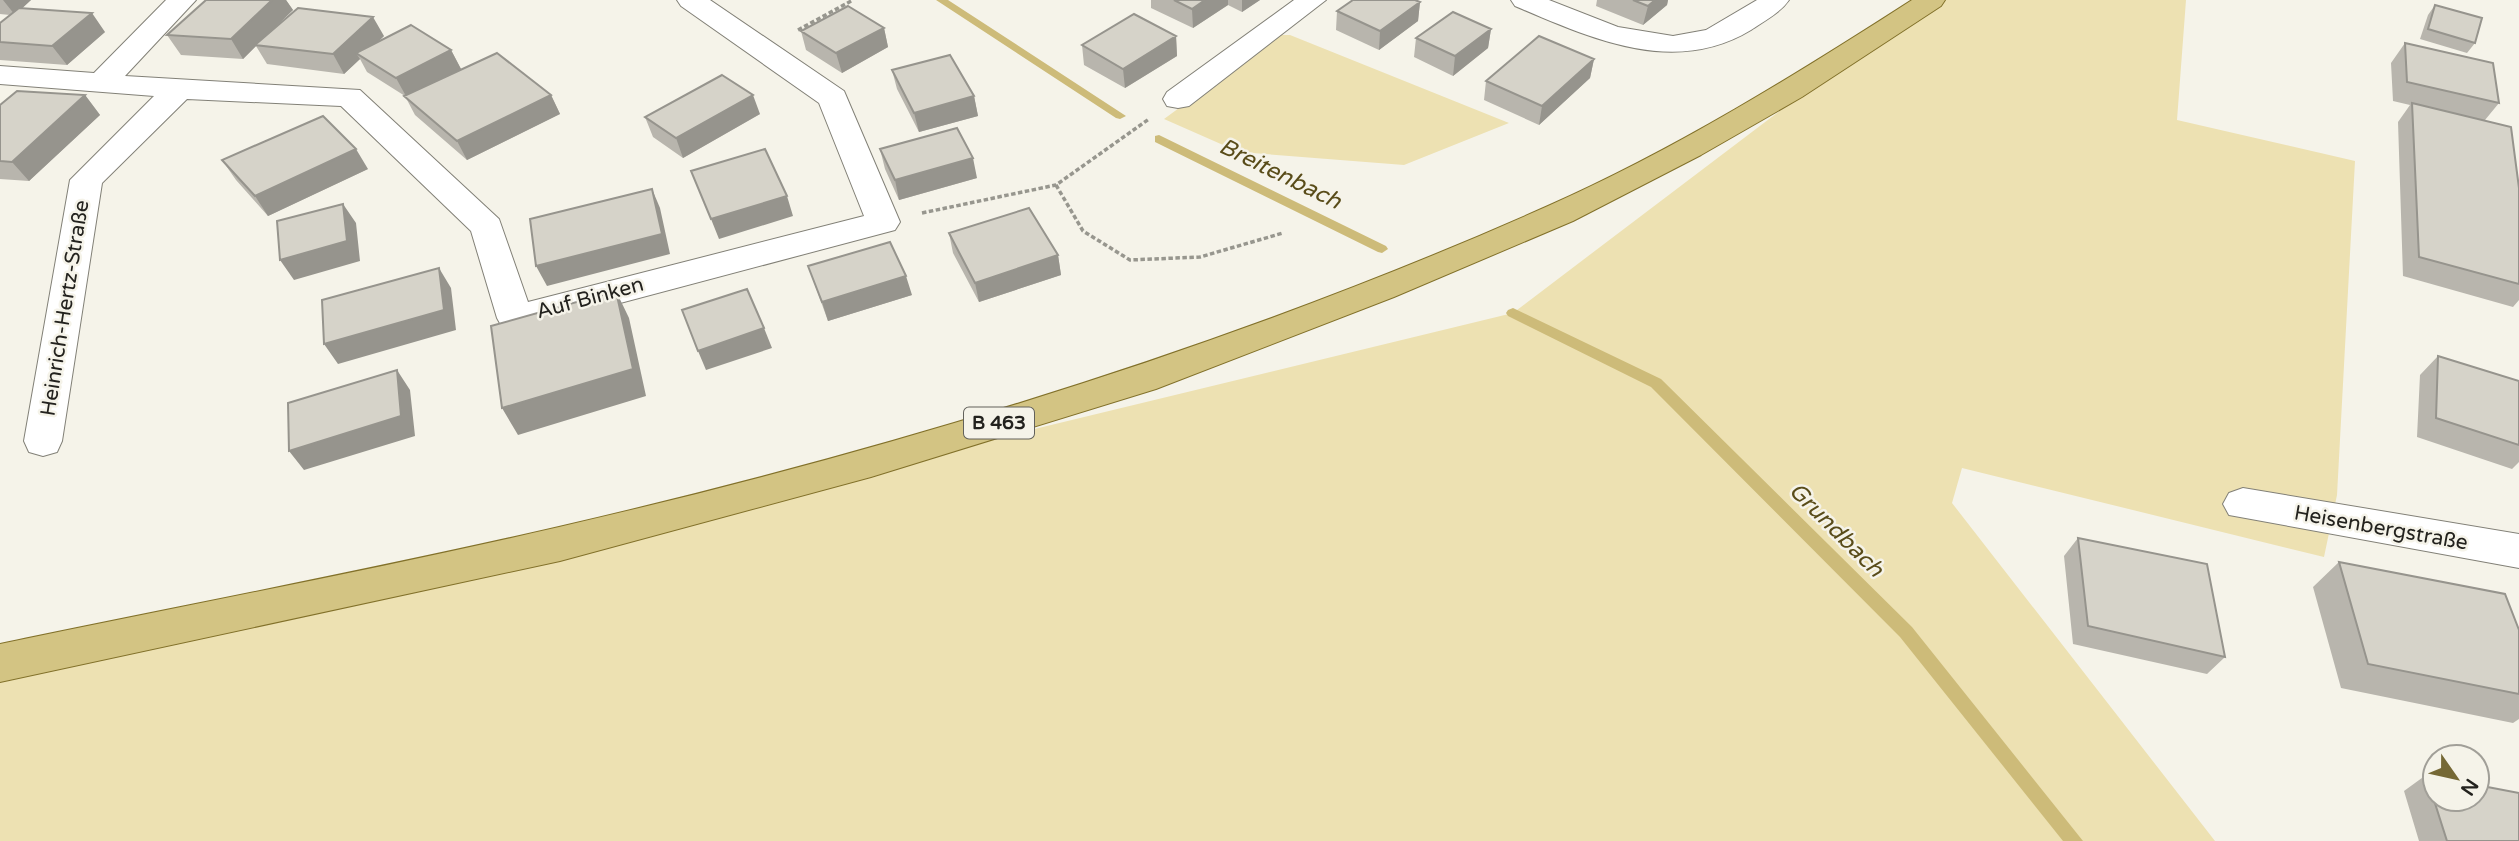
<svg xmlns="http://www.w3.org/2000/svg" width="2519" height="841" font-family="'Varela Round',sans-serif">
	<rect width="100%" height="100%" fill="#f5f3e9"/>
	<path fill="#ede1b2" d="M1926,0H2186L2177,120L2355,161L2337,495L2324,557L1962,468L1952,503L2215,841H0V663L560,544L1513,313Z
		M1279,35H1290L1509,123L1404,165L1239,152L1164,119Z"/>
	<g fill="none" stroke-linecap="round" stroke-linejoin="round">
		<path fill="#cdbb79" fill-rule="evenodd" d="M936,0H948L1126,116L1120,119L1116,118Z
			M1159,135L1386,246L1388,249L1382,253L1378,252L1155,142V136Z
			M1513,308L1661,379L1912,627L2083,841H2063L1900,637L1651,387L1508,316L1506,313L1508,310Z"/>
		<defs>
			<path id="minor" d="M166,0H196L125,76L360,90L499,219L528,302L864,216L819,103L681,6L677,0H710L844,91L900,222L895,230L515,331L502,327L497,318L471,231L341,106L187,99L102,183L62,441L57,452L43,456L29,452L24,441L70,180L154,96L0,84V66L94,73Z
				M1294,0H1326L1189,106L1178,108L1167,106L1163,99L1167,92Z
				M1511,0H1549L1618,27L1673,36L1706,30L1757,0H1789C1780,13 1764,21 1751,30C1674,77 1590,38 1515,6Z
				M2243,488L2519,534V568L2229,515L2223,504L2229,493Z"/>
			<path id="major" d="M1912,0H1945L1941,6L1802,97L1701,155L1573,221L1394,297L1156,389L871,477L560,561L0,682V644C186,605 374,570 559,527C896,449 1232,347 1548,206C1676,149 1794,76 1912,0Z"/>
		</defs>
		<use href="#minor" stroke="#828077" stroke-width="2"/>
		<use href="#major" stroke="#82712a" stroke-width="2"/>
		<path stroke="#97968e" stroke-width="3.5" stroke-dasharray="4.5 2.5" stroke-linecap="butt" d="M798,30L853,0
			M1056,185L1083,231L1130,260L1200,257L1283,233
			M922,213L1056,185L1149,119"/>
		<use href="#minor" fill="#fff" fill-rule="evenodd"/>
		<use href="#major" fill="#d3c483" fill-rule="evenodd"/>
	</g>
	<path fill="#b8b5ad" d="M0,0H31L22,8L105,32L67,65L0,60V23L10,15L0,14Z
		M206,0H286L293,10L275,27L384,36L378,42L451,50L461,69L551,95L560,114L467,160L415,115L405,96L367,72L360,59L344,74L267,64L256,46L243,59L181,55L167,35Z
		M1151,0H1260L1242,12L1228,5L1193,28L1151,8Z
		M1597,0H1668L1667,5L1643,25L1596,6Z
		M1420,2L1418,21L1379,50L1336,30L1337,11Z
		M2435,5L2475,43L2467,53L2420,39L2428,15Z
		M884,28L888,47L842,73L806,50L801,31Z
		M1491,29L1488,48L1453,76L1414,57L1416,38Z
		M1176,36L1177,56L1125,88L1084,65L1082,45Z
		M2405,43L2499,103L2485,120L2519,188V300L2513,307L2403,276L2398,122L2410,105L2393,101L2391,63Z
		M1594,59L1590,78L1539,125L1484,100L1486,81Z
		M892,70L974,96L978,116L919,132L897,89Z
		M85,95L100,115L29,181L0,179V105Z
		M760,114L683,158L653,137L645,117Z
		M880,149L977,178L899,200L885,169Z
		M222,160L368,169L268,216L236,180Z
		M949,233L1058,255L1061,275L979,302L953,253Z
		M808,266L912,295L828,321Z
		M2438,356L2519,381V462L2512,469L2417,437L2420,375Z
		M2078,538L2225,657L2207,674L2073,644L2064,556Z
		M2339,562L2519,630V719L2513,723L2341,688L2313,587Z
		M2426,775L2519,841H2419L2404,791Z"/>
	<path fill="#96948d" d="M3,0H31L15,15Z
		M272,0H286L293,10L257,45H255L256,46L243,59L231,39Z
		M1205,0H1228V5L1193,28L1192,9Z
		M1242,0H1260L1242,12Z
		M1655,0H1668L1667,5L1643,25L1648,6Z
		M1420,2L1418,21L1379,50L1380,31Z
		M92,13L105,32L67,65L52,46Z
		M373,17L384,36L362,57L356,53L360,59L344,74L333,54Z
		M884,28L888,47L842,73L836,53Z
		M1491,29L1488,48L1453,76L1455,56Z
		M1176,36L1177,56L1125,88L1123,69Z
		M451,50L461,69L407,98L396,78Z
		M1594,59L1590,78L1539,125L1542,106Z
		M85,95L100,115L29,181L12,162Z
		M551,95L560,114L467,160L457,141Z
		M753,95L760,114L683,158L676,138Z
		M974,96L978,116L919,132L914,113Z
		M356,149L368,169L268,216L255,196Z
		M973,158L977,178L899,200L895,180Z
		M652,189L660,208L670,254L547,286L536,266Z
		M787,196L793,216L719,239L711,219Z
		M343,204L356,223L360,261L294,280L280,260Z
		M1058,255L1061,275L979,302L975,283Z
		M439,268L451,288L456,330L338,364L324,344Z
		M906,276L912,295L828,321L822,302Z
		M616,291L629,318L646,396L518,435L502,408Z
		M764,328L772,348L706,370L698,351Z
		M397,370L410,390L415,436L304,470L289,451Z"/>
	<path fill="#d6d3c9" stroke="#96948d" stroke-width="2" d="M206,0H272L231,39L167,35Z
		M1174,0H1205L1192,9Z
		M1353,0H1415L1420,2L1380,31L1337,11Z
		M1633,0H1655L1648,6Z
		M2435,5L2482,18L2475,43L2428,29Z
		M848,6L884,28L836,53L801,31Z
		M19,8L92,13L52,46L0,42V23Z
		M298,8L373,17L333,54L255,45Z
		M1453,12L1491,29L1455,56L1416,38Z
		M1134,14L1176,36L1123,69L1082,45Z
		M411,25L451,50L396,78L356,53Z
		M1539,36L1594,59L1542,106L1486,81Z
		M2405,43L2493,63L2499,103L2407,82Z
		M497,53L551,95L457,141L404,96Z
		M950,55L974,96L914,113L892,70Z
		M722,75L753,95L676,138L645,117Z
		M17,91L85,95L12,162L0,161V105Z
		M2412,103L2511,127L2519,188V284L2419,257Z
		M323,116L356,149L255,196L222,160Z
		M957,128L973,158L895,180L880,149Z
		M765,149L787,196L711,219L691,171Z
		M652,189L662,234L536,266L530,219Z
		M343,204L347,241L280,260L277,221Z
		M1029,208L1058,255L975,283L949,233Z
		M890,242L906,276L822,302L808,266Z
		M439,268L444,310L324,344L322,300Z
		M747,289L764,328L698,351L682,310Z
		M616,291L633,369L502,408L491,326Z
		M2438,356L2519,381V445L2436,418Z
		M397,370L401,416L289,451L288,403Z
		M2078,538L2207,564L2225,657L2088,626Z
		M2339,562L2505,594L2519,630V694L2368,664Z
		M2426,775L2435,777V799H2477V785L2519,793V841H2447Z"/>
	<g text-anchor="middle" dominant-baseline="central" stroke-width="5" stroke-linejoin="round" paint-order="stroke">
		<rect fill="#f5f3e9" stroke="#62615b" stroke-width="2" x="964" y="407.5" width="70" height="31" rx="5"/>
		<g font-size="19" font-weight="bold" fill="#23221e">
			<text x="999" y="423">B 463</text>
		</g>
		<g font-size="21" fill="#23221e" stroke="#f5f3e9">
			<text transform="translate(590 298) rotate(-15)">Auf Binken</text>
			<text transform="translate(65 308) rotate(-81)">Heinrich-Hertz-Straße</text>
			<text transform="translate(2381 528) rotate(10)">Heisenbergstraße</text>
		</g>
		<g font-size="23" font-style="italic" fill="#594c19" stroke="#f5f3e9">
			<text transform="translate(1280 174) rotate(26)">Breitenbach</text>
			<text transform="translate(1836 530) rotate(45)">Grundbach</text>
		</g>
	</g>
	<g transform="translate(2456 778) rotate(124)"><circle r="33" fill="#f5f3e9" stroke="#a19f98" stroke-width="2"/>
	<path d="M0-5L12 26L0 18L-12 26Z" fill="#756835"/>
	<text y="-10" font-size="19" font-weight="bold" text-anchor="middle" fill="#23221e">N</text>
	</g>
</svg>
